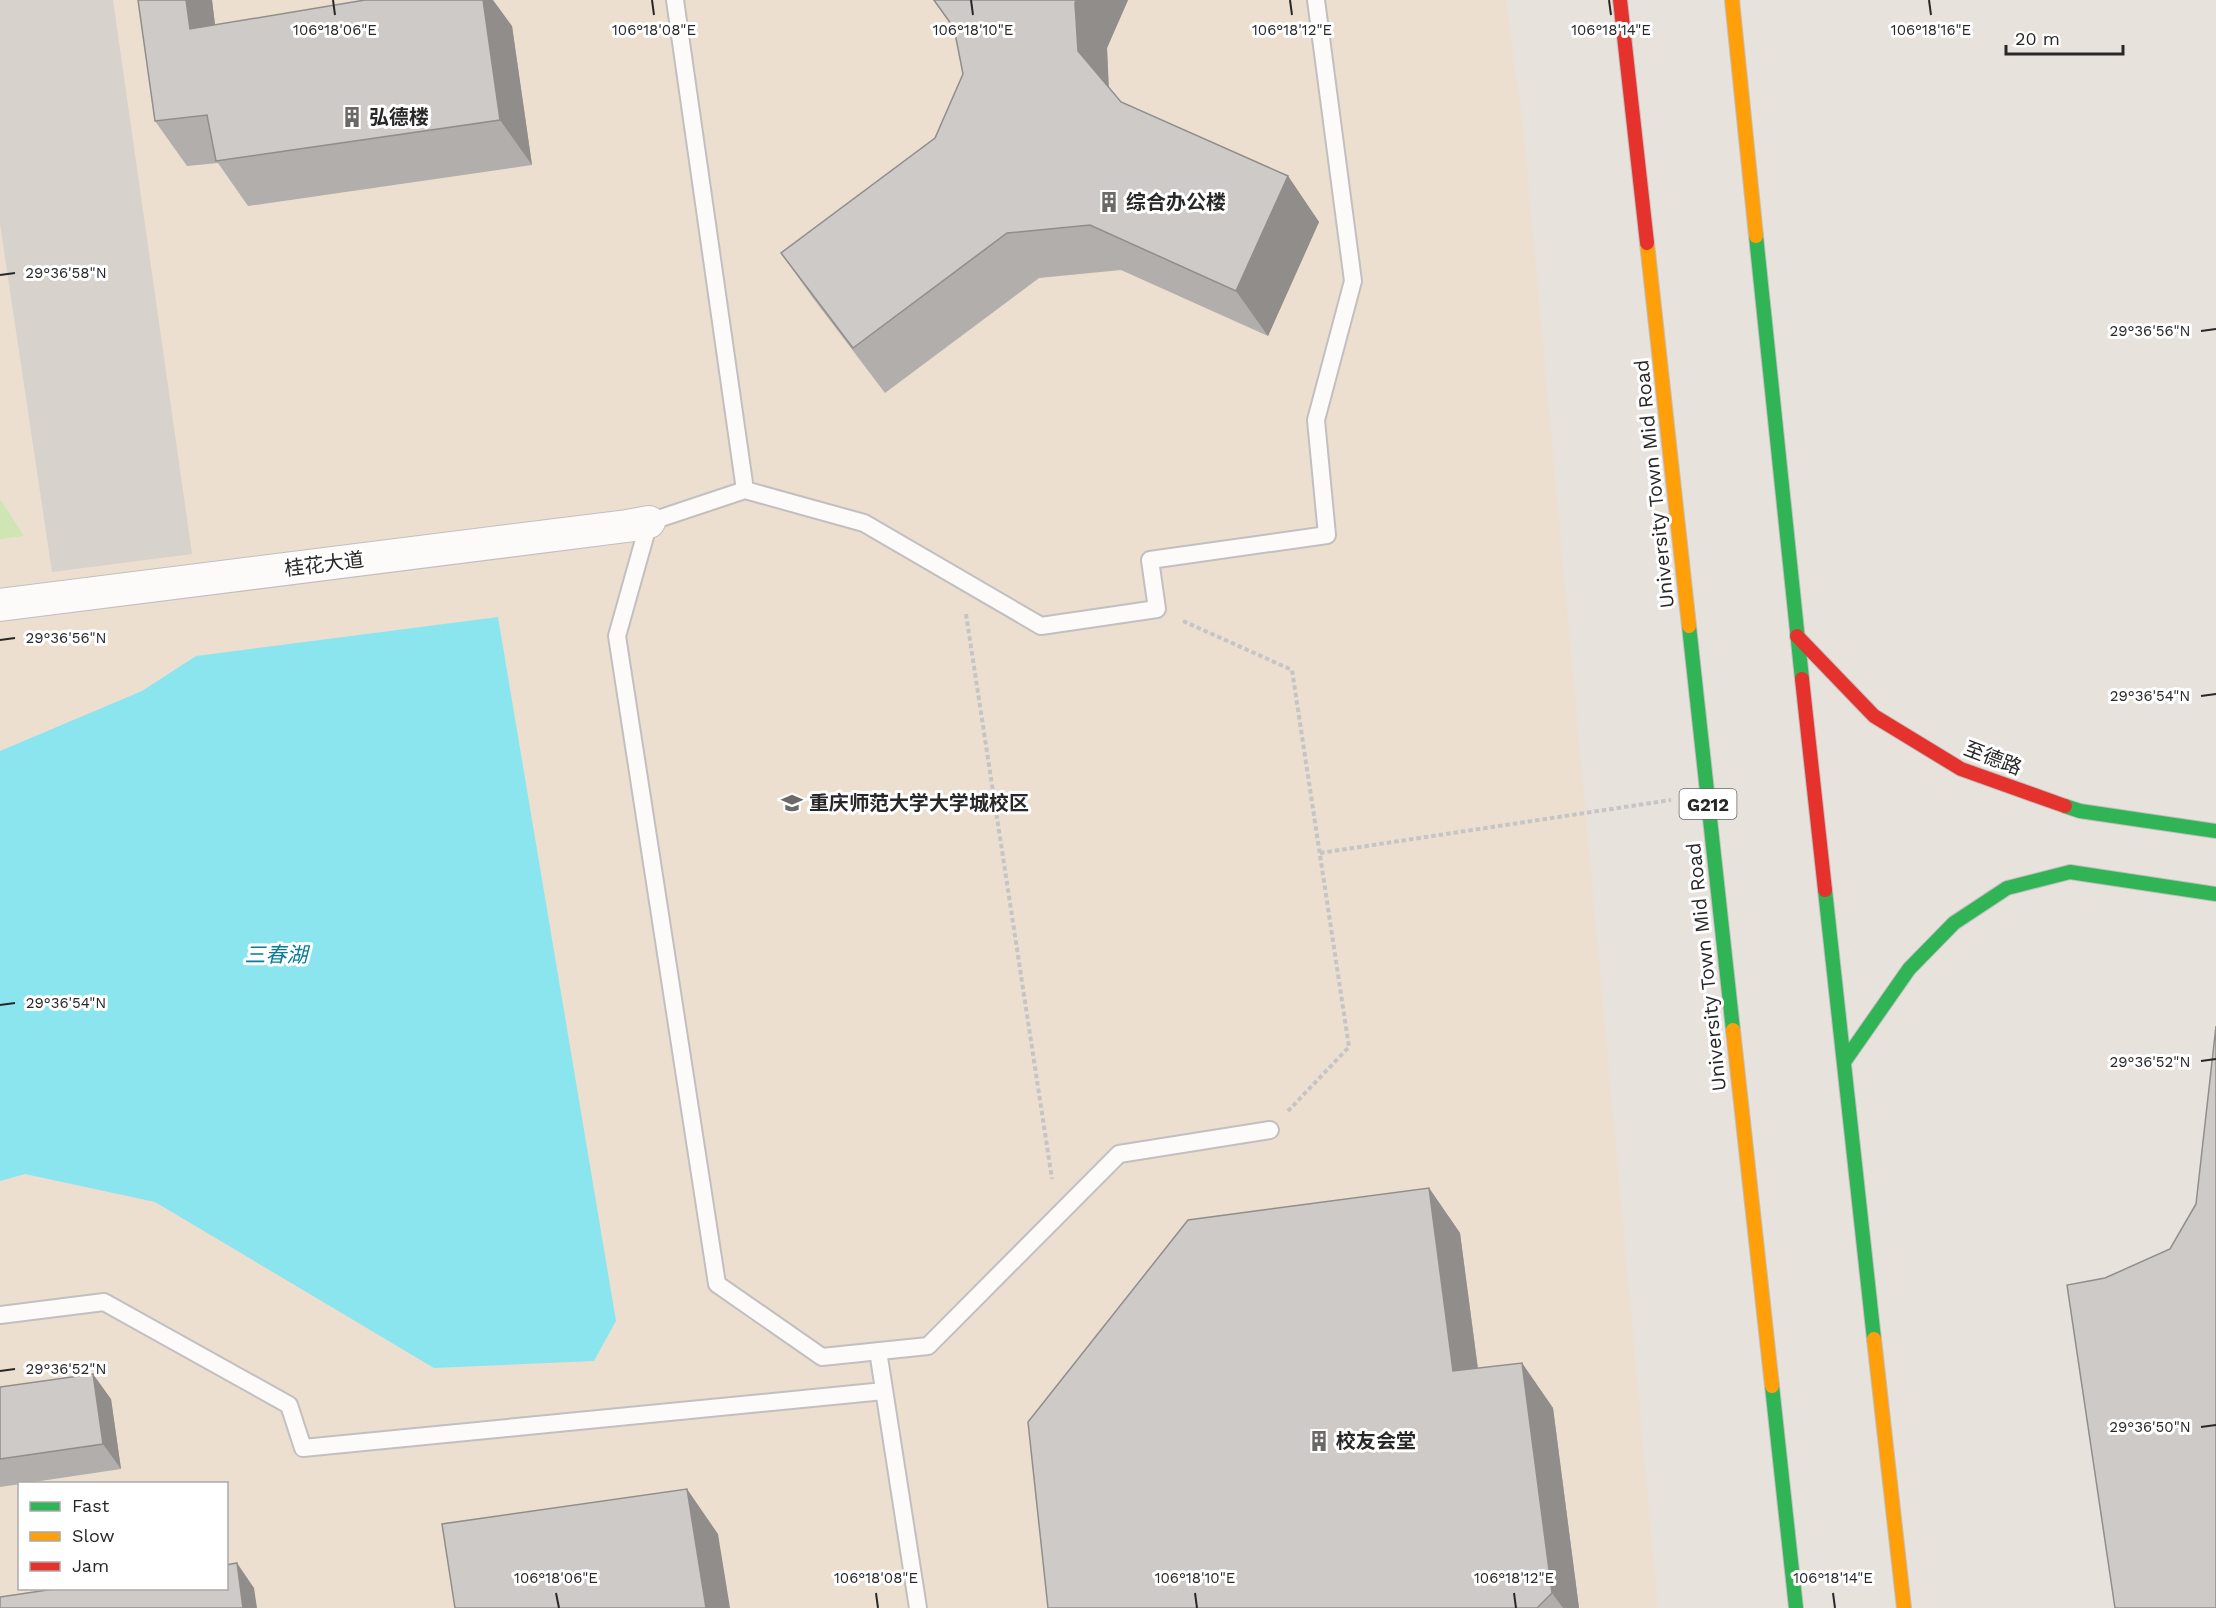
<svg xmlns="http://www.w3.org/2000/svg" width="2216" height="1608" font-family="'Work Sans','Noto Sans SC',sans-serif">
	<rect width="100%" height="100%" fill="#e8e2dd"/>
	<path fill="#ecdfd0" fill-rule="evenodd" d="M0,0H1506L1523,123L1658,1608H0ZM20,1484H226V1588H20Z"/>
	<path fill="#cfe5b3" d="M0,499L24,536L0,539Z"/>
	<path fill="#d8d2cd" d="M0,0H113L192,554L52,572L0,224Z"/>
	<path fill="#8be5ef" d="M498,617L616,1321L594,1361L434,1368L155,1202L25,1174L0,1181V751L142,691L196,656Z"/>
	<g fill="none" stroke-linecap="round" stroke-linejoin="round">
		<defs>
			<path id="lane" d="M675,0L745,490L864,523L1041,626L1157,609L1150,560L1327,535L1316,420L1353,281L1316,0
				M745,490L649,522L617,636L717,1284L822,1357L928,1346L1119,1154L1270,1130
				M0,1315L104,1302L289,1405L303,1448L884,1391
				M878,1351L918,1608"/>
			<path id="street" d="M0,605L627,526L649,522"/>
			<path id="fast" d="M1756,236L1802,679
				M1689,626L1733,1030
				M2065,806L2080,811L2216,831
				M1825,890L1874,1339
				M1844,1062L1909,969L1954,923L2007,888L2070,872L2216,894
				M1772,1386L1796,1608"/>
			<path id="slow" d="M1732,0L1756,236
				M1647,243L1689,626
				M1733,1030L1772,1386
				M1874,1339L1904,1608"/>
			<path id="jam" d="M1620,0L1647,243
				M1797,636L1874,716L1961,769L2065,806
				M1802,679L1825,890"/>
		</defs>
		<use href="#lane" stroke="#c1bfbf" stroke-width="20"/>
		<use href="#street" stroke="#c1bfbf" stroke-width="34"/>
		<use href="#fast" stroke="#c1bfbf" stroke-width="16"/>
		<use href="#slow" stroke="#c1bfbf" stroke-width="16"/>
		<use href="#jam" stroke="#c1bfbf" stroke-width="16"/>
		<path stroke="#c6c5c5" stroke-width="4" stroke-dasharray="4.5 3" stroke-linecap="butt" d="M966,614L1052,1179
			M1183,621L1292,670L1349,1047L1288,1111
			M1320,853L1671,800"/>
		<use href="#lane" stroke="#fcfbfa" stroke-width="16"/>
		<use href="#street" stroke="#fcfbfa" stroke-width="32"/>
		<use href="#fast" stroke="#30b455" stroke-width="14"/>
		<use href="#slow" stroke="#ff9f0a" stroke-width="14"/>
		<use href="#jam" stroke="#e5322d" stroke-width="14"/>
	</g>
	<path fill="#b1aeab" d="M138,0H212L215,25L512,26L532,165L248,206L218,163L187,166L155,121Z
		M933,0H1128L1107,48L1109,88L1121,102L1288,176L1319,222L1268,336L1121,270L1039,278L885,393L813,298L781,253L935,138L963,74L955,30Z
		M1429,1188L1460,1233L1478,1368L1522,1363L1553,1408L1579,1608H1048Z
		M0,1387L111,1399L121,1469L0,1487Z"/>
	<path fill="#908d8b" d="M186,0H212L221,74L190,29Z
		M483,0H493L512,26L532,165L500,120Z
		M1076,0H1128L1107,48L1109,96L1078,51L1075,3Z
		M1288,176L1319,222L1268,336L1236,291Z
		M1429,1188L1460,1233L1484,1416L1453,1371Z
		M1522,1363L1553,1408L1579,1608H1563L1552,1593Z
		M93,1374L111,1399L121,1469L103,1444Z
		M687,1489L718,1534L730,1608H706Z
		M237,1563L254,1588L257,1608H243Z"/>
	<path fill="#cecac7" stroke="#908d8b" stroke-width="1.5" d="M138,0H186L190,29L365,0H483L500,120L216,161L207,115L155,121Z
		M934,0H1076L1075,3L1078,51L1121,102L1288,176L1236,291L1090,225L1007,233L853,348L781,253L935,138L963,74L954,28Z
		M2216,1026V1608H2115L2067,1285L2105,1278L2170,1249L2196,1204Z
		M1429,1188L1453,1371L1522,1363L1552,1593L1537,1608H1048L1028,1422L1188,1220Z
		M93,1374L103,1444L0,1459V1387Z
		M687,1489L706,1608H455L442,1524Z
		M237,1563L243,1608H0V1597L61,1588H226V1565Z"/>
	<path fill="none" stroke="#282828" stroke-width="2" d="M333,0L335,15M652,0L654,15M971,0L973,15M1290,0L1292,15M1609,0L1611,15M1929,0L1931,15M0,275L15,273M2201,331L2216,329M0,640L15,638M2201,696L2216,694M0,1005L15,1003M2201,1061L2216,1059M0,1371L15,1369M2201,1427L2216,1425M556,1593L559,1608M876,1593L878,1608M1195,1593L1197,1608M1514,1593L1516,1608M1833,1593L1835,1608"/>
	<defs>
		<symbol id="building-bare" viewBox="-9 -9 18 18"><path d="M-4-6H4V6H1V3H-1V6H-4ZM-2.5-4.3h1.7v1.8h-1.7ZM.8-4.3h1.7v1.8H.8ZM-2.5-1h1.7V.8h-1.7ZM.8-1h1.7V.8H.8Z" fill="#6b6967" stroke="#fff" stroke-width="2.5" paint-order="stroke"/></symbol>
		<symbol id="university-bare" viewBox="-9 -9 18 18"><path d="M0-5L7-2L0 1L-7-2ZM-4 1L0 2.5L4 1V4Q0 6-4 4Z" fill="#6b6967" stroke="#fff" stroke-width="2.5" paint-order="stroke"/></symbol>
	</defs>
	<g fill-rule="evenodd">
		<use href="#building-bare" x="337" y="102" width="30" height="30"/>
		<use href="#building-bare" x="1094" y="187" width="30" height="30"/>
		<use href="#university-bare" x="777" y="788" width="30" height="30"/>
		<use href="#building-bare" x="1304" y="1426" width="30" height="30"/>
	</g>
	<g text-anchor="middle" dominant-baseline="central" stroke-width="6" stroke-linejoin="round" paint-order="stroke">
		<rect fill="#fff" stroke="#686868" stroke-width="1.5" x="1679.5" y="789" width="57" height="30" rx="4.5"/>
		<g font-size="18" font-weight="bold" fill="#282828">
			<text x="1708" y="804">G212</text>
		</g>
		<g font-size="20" font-weight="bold" fill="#282828" stroke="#fff" text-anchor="start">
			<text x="369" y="117">弘德楼</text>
			<text x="1126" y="202">综合办公楼</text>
			<text x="809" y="803">重庆师范大学大学城校区</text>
			<text x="1336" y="1441">校友会堂</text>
		</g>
		<g font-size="20" fill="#282828" stroke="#fff">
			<text transform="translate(1654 484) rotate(-96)">University Town Mid Road</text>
			<text transform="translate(324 564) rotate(-7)">桂花大道</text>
			<text transform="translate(1993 758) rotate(21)">至德路</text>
			<text transform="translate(1706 967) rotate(-96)">University Town Mid Road</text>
		</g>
		<g font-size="21" font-style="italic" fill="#057d9a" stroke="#fff">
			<text x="276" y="954">三春湖</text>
		</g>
	</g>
	<g font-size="15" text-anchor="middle" fill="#282828" stroke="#fff" stroke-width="6" stroke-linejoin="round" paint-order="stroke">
		<text x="335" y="35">106°18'06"E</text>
		<text x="654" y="35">106°18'08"E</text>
		<text x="973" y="35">106°18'10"E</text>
		<text x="1292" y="35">106°18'12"E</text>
		<text x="1611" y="35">106°18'14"E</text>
		<text x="1931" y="35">106°18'16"E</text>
		<text x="66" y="278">29°36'58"N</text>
		<text x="2150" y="336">29°36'56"N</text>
		<text x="66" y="643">29°36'56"N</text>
		<text x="2150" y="701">29°36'54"N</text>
		<text x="66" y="1008">29°36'54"N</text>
		<text x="2150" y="1067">29°36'52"N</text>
		<text x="66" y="1374">29°36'52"N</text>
		<text x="2150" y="1432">29°36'50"N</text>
		<text x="556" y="1583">106°18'06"E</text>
		<text x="876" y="1583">106°18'08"E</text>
		<text x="1195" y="1583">106°18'10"E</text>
		<text x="1514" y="1583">106°18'12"E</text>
		<text x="1833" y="1583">106°18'14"E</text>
	</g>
	<rect x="18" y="1482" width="210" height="108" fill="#ffffff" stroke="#a9a9a9" stroke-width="1.5"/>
	<rect x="30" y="1502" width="30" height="9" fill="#30b455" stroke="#a9a9a9" stroke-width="1.5"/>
	<text x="72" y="1512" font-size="18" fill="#282828">Fast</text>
	<rect x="30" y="1532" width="30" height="9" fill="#ff9f0a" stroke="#a9a9a9" stroke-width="1.5"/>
	<text x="72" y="1542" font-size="18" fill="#282828">Slow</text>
	<rect x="30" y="1562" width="30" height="9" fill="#e5322d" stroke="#a9a9a9" stroke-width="1.5"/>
	<text x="72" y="1572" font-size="18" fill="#282828">Jam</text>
	<path d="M2006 45v9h117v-9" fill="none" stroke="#282828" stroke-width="3"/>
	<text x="2015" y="45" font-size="18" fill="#282828" stroke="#ffffff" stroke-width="4.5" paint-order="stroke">20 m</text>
</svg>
